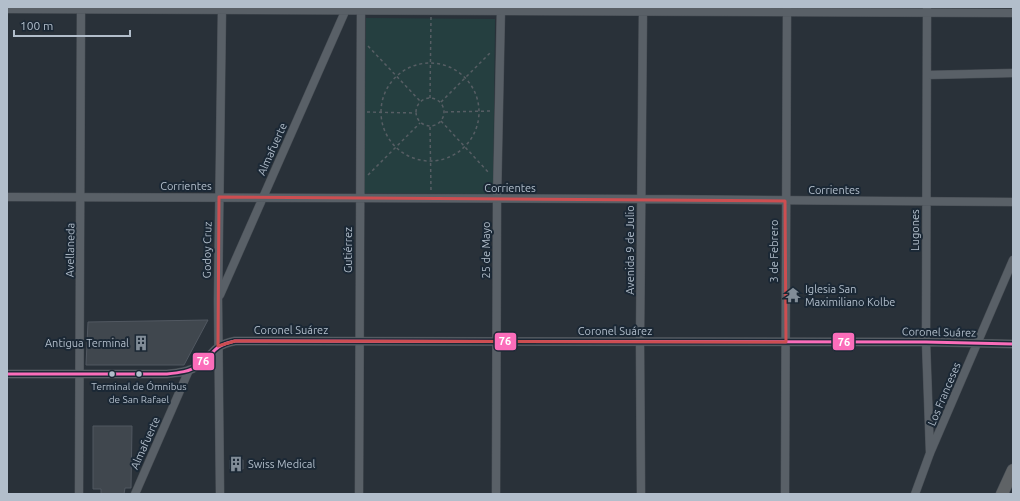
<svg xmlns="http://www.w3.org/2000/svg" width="1020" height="501" font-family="Ubuntu,sans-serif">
	<rect width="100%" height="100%" fill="#293139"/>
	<path fill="#253f40" d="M366,18L495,19L493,194L364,193Z"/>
	<path fill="#40474e" stroke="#515861" d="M208,320L184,365H86L88,322Z
		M93,426H132L131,488H125L124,494H101V489H93Z
		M230,460H243V469H230Z"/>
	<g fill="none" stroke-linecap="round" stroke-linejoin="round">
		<defs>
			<path id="minor" d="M927,8L926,342L930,453
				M7,9L1013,13
				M927,75L1013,73
				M7,197L642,199L1013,202
				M220,295L347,7
				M7,374H166C177,373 190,372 199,365C215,354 211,346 235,341L926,342L1013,344
				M79,494L81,7
				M135,494L189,370
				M220,494L218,300L222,7
				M359,494L361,7
				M496,494L497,199L501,7
				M641,494L640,342L643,7
				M785,494L787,7
				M915,494L930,453L1013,260"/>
			<path id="highway" d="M1002,494L1013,470"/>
		</defs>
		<use href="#minor" stroke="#474d54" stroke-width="9"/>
		<use href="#highway" stroke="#464d55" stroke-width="13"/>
		<path stroke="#575e64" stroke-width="1.5" stroke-dasharray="3 3" stroke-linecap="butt" d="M368,46L420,101
			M381 112a49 49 0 1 1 98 0a49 49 0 1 1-98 0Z
			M416 112a14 14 0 1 1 28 0a14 14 0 1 1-28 0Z
			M430,98L431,17
			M441,102L492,51
			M367,112L415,113
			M445,112L491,111
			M441,121L489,173
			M430,127L431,191
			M368,175L420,123"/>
		<use href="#minor" stroke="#596067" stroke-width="8"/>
		<use href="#highway" stroke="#5f6366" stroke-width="12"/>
		<defs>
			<path id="bus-1" d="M7,374H166C177,373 190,372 199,365C215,354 211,346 235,341L926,342L1013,344"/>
		</defs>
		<use href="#bus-1" stroke="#1b2835" stroke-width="6"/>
		<use href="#bus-1" stroke="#fb6dba" stroke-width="3"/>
	</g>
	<path fill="none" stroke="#cd4e51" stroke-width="3" stroke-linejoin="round" d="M219,197L785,201L786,342L235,341L218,346Z"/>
	<defs>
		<symbol id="temple-bare" viewBox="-9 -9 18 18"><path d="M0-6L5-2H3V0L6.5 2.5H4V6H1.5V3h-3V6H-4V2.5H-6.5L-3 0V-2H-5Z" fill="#828d98" stroke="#1b2835" stroke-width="2.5" paint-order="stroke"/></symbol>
		<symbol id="building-bare" viewBox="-9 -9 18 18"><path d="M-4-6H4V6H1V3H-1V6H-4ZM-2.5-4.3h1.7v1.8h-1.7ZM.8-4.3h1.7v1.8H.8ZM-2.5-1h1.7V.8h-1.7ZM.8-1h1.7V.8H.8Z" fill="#828d98" stroke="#1b2835" stroke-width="2.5" paint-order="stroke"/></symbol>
	</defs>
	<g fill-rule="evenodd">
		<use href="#temple-bare" x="782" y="284" width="22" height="22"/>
		<use href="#building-bare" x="130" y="332" width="22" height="22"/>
		<use href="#building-bare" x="225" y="453" width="22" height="22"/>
	</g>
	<g fill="#b2becb" stroke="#1b2835" stroke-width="1.5">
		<circle cx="112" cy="374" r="3.5"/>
		<circle cx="139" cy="374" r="3.5"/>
	</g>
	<g text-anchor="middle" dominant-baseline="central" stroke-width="4" stroke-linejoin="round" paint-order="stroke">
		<g font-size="10" fill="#b2becb" stroke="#1b2835">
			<text x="139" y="386">Terminal de Ómnibus<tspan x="139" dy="13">de San Rafael</tspan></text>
		</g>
		<g font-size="11" fill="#b2becb" stroke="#1b2835">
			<text transform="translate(272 149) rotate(-66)">Almafuerte</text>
			<text x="186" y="186">Corrientes</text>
			<text x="510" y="188">Corrientes</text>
			<text x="834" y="190">Corrientes</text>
			<text transform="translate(915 230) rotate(-90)">Lugones</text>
			<text transform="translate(70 250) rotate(-89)">Avellaneda</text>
			<text transform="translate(207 250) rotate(-89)">Godoy Cruz</text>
			<text transform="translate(348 250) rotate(-90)">Gutiérrez</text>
			<text transform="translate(486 250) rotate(-90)">25 de Mayo</text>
			<text transform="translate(630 250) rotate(-90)">Avenida 9 de Julio</text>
			<text transform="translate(774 251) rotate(-90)">3 de Febrero</text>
			<text x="291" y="330">Coronel Suárez</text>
			<text x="615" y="331">Coronel Suárez</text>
			<text transform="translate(939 332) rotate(1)">Coronel Suárez</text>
			<text transform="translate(944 394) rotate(-67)">Los Franceses</text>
			<text transform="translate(145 443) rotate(-66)">Almafuerte</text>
		</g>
		<g font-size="11" fill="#b2becb" stroke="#1b2835" text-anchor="start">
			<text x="805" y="289">Iglesia San<tspan x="805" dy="13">Maximiliano Kolbe</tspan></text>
			<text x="129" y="343" text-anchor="end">Antigua Terminal</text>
			<text x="248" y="464">Swiss Medical</text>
		</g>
	</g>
	<g stroke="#1b2835" stroke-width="1.5">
		<rect x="494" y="332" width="23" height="19" rx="4" fill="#fb6dba"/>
		<rect x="832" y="332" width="23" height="19" rx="4" fill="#fb6dba"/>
		<rect x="192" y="352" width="23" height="19" rx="4" fill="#fb6dba"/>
	</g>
	<g font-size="11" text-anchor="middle" font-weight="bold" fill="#fff">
		<text x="505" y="345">76</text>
		<text x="844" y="346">76</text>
		<text x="203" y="365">76</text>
	</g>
	<rect width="1020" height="501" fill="none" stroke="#b2becb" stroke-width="16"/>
	<path d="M14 30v6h116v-6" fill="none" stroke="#b2becb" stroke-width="2"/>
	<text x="20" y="30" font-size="12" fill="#b2becb" stroke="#1b2835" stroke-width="3" paint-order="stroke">100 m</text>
</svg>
